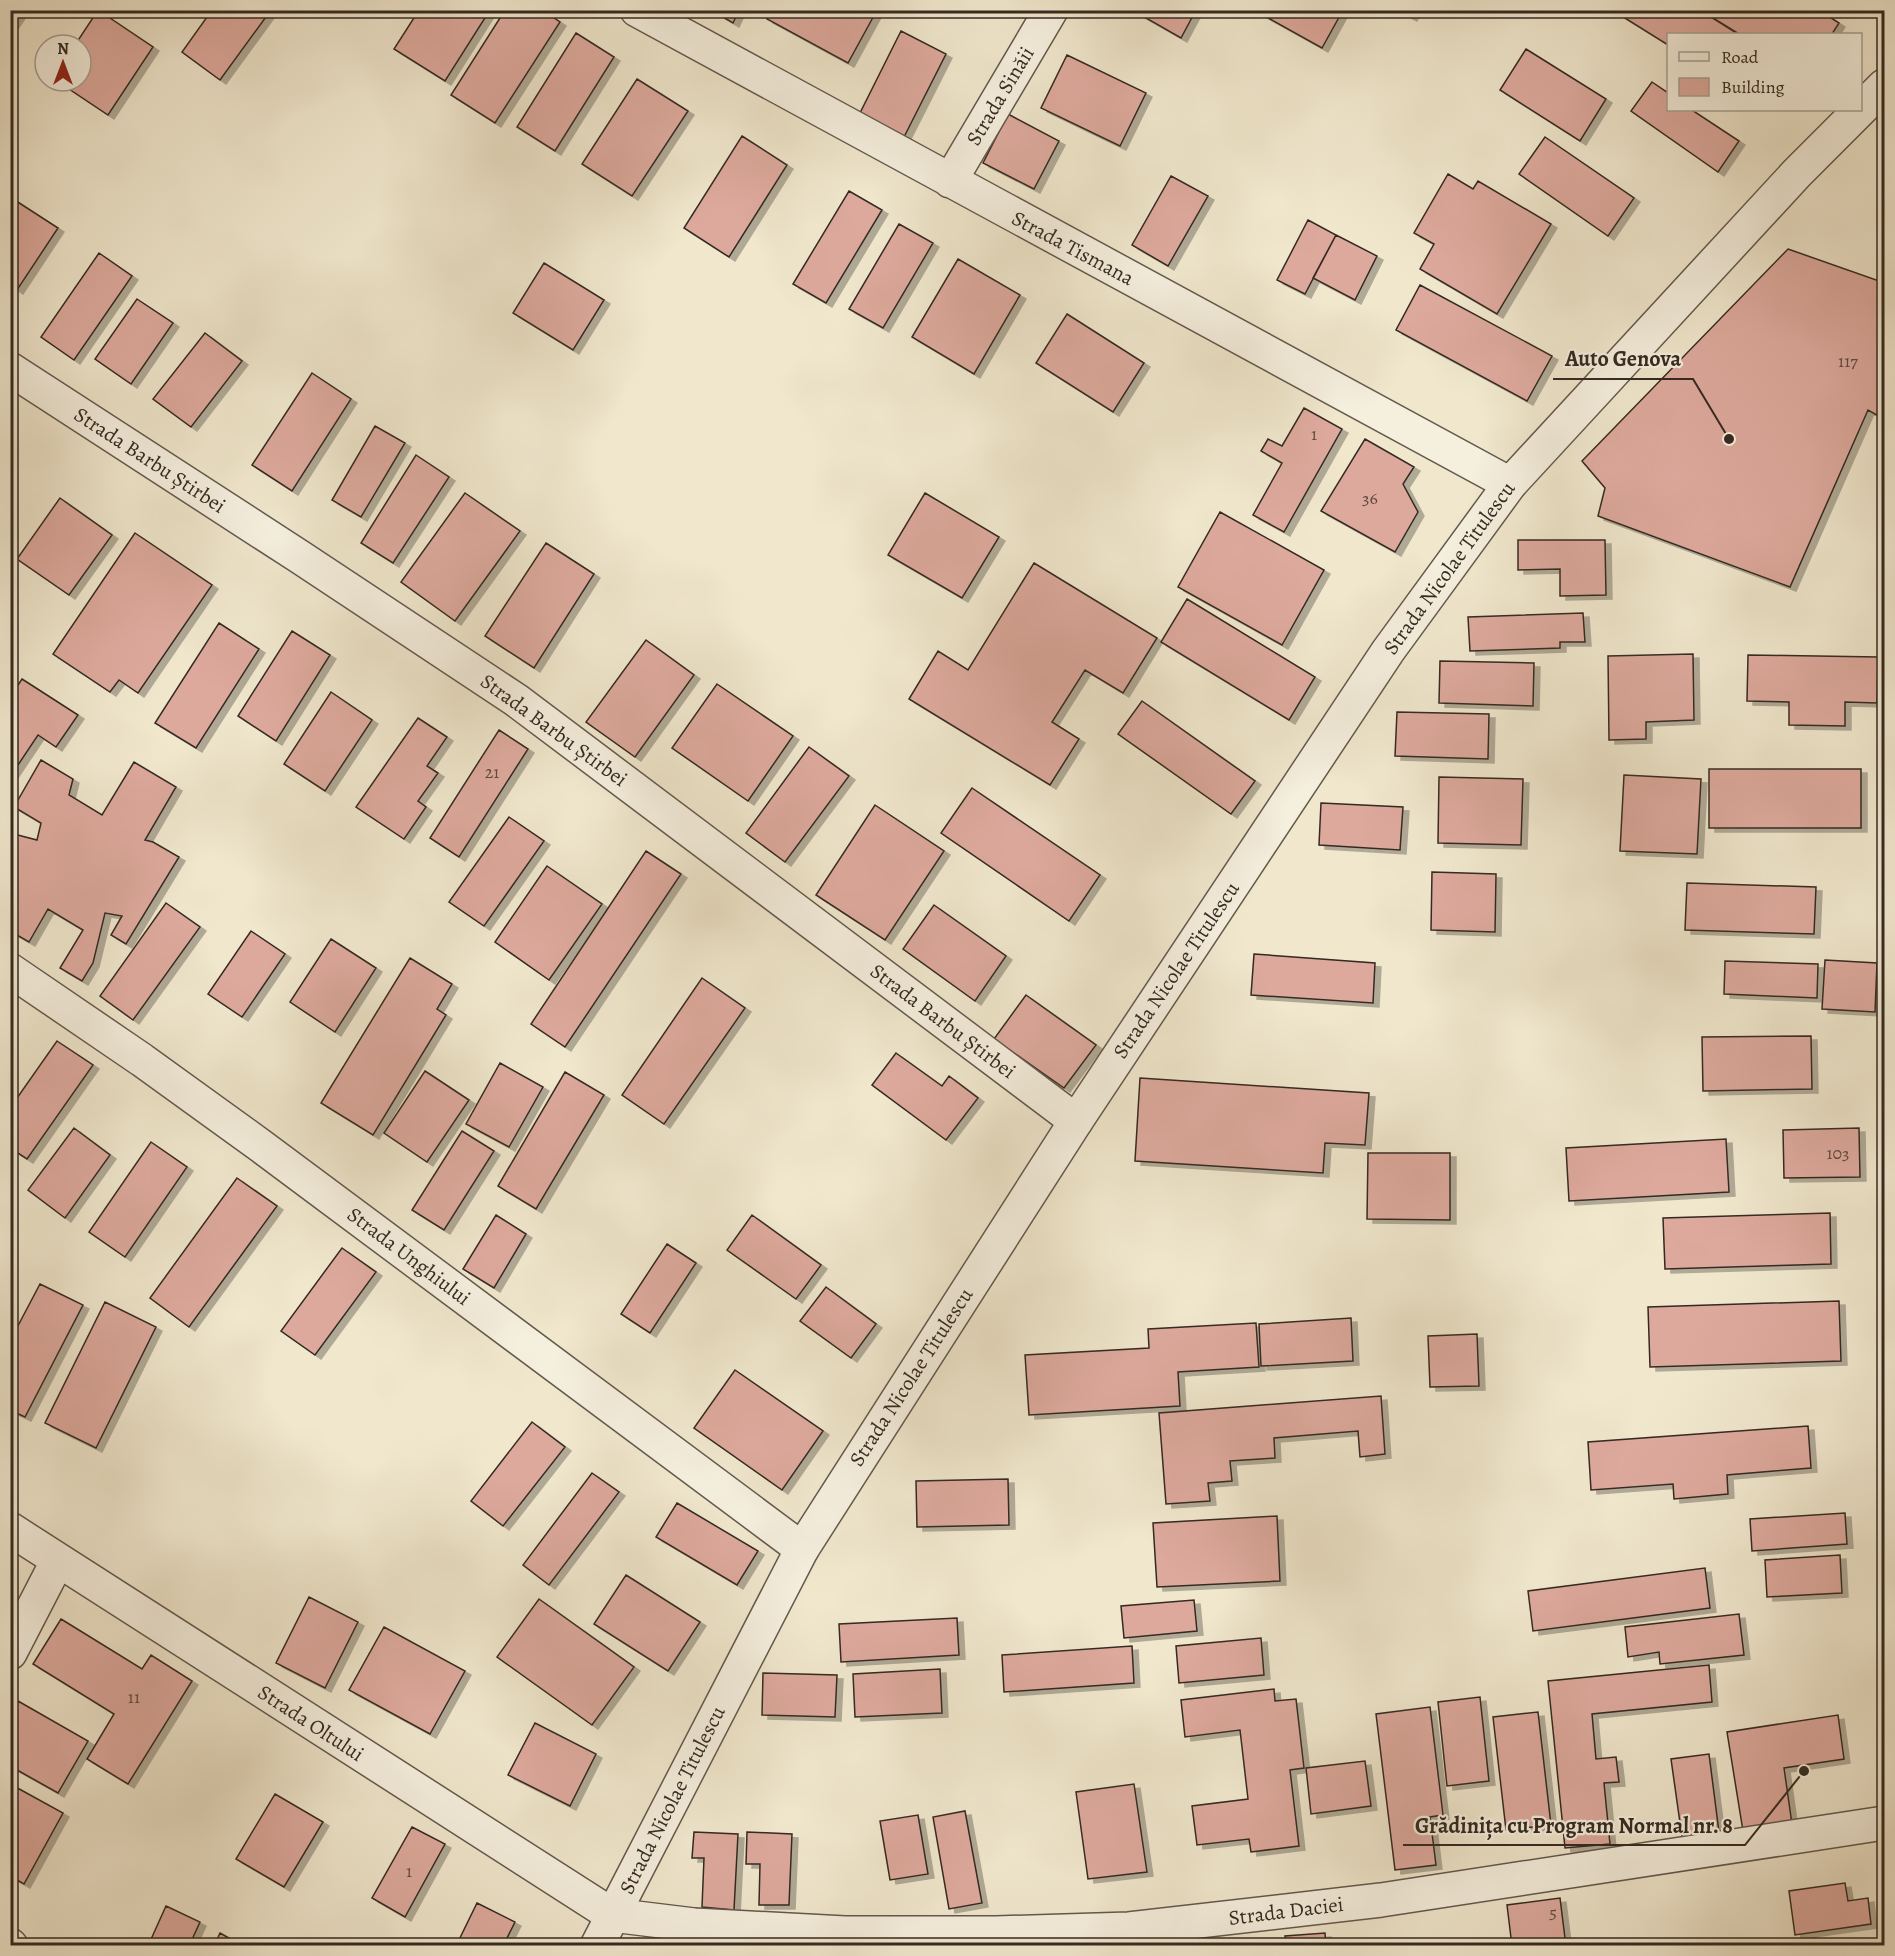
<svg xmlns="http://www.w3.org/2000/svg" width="1895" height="1956" font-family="Alegreya,serif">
	<defs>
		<filter id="shadow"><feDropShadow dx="6" dy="4" stdDeviation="0" flood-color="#0004"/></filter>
	</defs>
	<rect width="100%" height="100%" fill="#f0e7cd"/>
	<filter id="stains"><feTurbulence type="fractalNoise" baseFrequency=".00333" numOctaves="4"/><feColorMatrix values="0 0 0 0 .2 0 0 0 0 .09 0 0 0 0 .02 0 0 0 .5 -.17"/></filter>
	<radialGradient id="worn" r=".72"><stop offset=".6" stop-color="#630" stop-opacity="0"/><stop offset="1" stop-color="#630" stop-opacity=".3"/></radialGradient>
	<path fill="#dda99d" stroke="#342a22" stroke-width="1.5" filter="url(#shadow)" d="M10,10H22L10,28Z
		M98,10L153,47L108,115L57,81H81V45H75Z
		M212,10H271L220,80L182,52Z
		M419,10H490L445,81L394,49Z
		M505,10H542L560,22L495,123L451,95Z
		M711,10H739L733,23Z
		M772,10H877L848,63L767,19Z
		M1132,10H1196L1181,38Z
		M1254,10H1343L1322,48Z
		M1397,10H1414L1411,17Z
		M1612,10H1700L1738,34H1668V45Z
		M1700,10H1819L1839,23L1832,34H1739Z
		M901,31L946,54L904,137L859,115Z
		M576,33L614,57L555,151L517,127Z
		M1526,49L1606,99L1580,141L1500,90Z
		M1067,55L1146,93L1120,146L1041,108Z
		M637,79L688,111L632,196L582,164Z
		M1652,82L1668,93V110H1692L1739,141L1718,172L1631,111Z
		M1008,114L1059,141L1034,189L983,163Z
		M742,136L787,165L729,257L684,228Z
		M1545,137L1634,198L1608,236L1519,174Z
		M1448,174L1473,189L1478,181L1551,224L1497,314L1420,269L1434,244L1414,233Z
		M1171,176L1208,196L1168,266L1132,245Z
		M849,191L882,210L826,303L793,284Z
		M10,197L58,228L17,290L10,285Z
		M1308,220L1336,235L1305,294L1277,280Z
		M899,224L933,243L883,328L849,309Z
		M1336,235L1377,256L1355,300L1313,278Z
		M1788,249L1882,282V418L1868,410L1790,587L1598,516L1605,488L1582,461Z
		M99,253L132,276L74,360L41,337Z
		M958,259L1020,295L974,374L912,337Z
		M544,263L604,300L573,350L513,313Z
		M1420,285L1552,356L1527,401L1396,330Z
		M137,299L173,323L131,384L95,359Z
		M1067,314L1144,363L1113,412L1036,363Z
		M205,333L242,361L191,427L153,399Z
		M312,373L351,399L292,491L252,465Z
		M1304,408L1342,429L1284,532L1253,515L1282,463L1261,451L1268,439L1282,446Z
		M375,426L405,443L361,517L332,500Z
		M1365,439L1414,467L1403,484L1418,512L1395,552L1321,511Z
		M416,455L449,477L393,563L361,543Z
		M465,493L520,531L455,621L401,582Z
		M925,493L999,537L962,598L888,555Z
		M60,498L112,535L69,595L17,559Z
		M1220,512L1324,570L1282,645L1178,587Z
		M135,533L212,585L138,693L119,680L110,692L53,654Z
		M1518,540H1605L1606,595L1560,596V569L1518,570Z
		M546,543L594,574L534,668L485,636Z
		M1034,563L1157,638L1123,693L1085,670L1052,722L1079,739L1050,785L909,699L938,651L968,670Z
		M1187,599L1315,677L1289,720L1161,642Z
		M1583,613L1585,642H1560V648L1470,651L1468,617Z
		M219,623L259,649L196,748L155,723Z
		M292,631L330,655L276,741L238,716Z
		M646,640L694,675L635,757L586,722Z
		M1693,654L1694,720L1646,722V739L1609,740L1608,656Z
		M1748,655L1878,657L1877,703L1845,702V726L1789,725V702L1747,701Z
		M1440,661L1534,663L1533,706L1439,703Z
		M22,679L78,715L56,747L38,735L10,777V693L12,694Z
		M717,684L793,736L748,801L672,748Z
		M331,692L372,720L325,791L284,764Z
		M1142,701L1255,781L1231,814L1118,734Z
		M1397,712L1489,714L1488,759L1395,756Z
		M418,718L447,737L427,766L438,773L418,801L426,807L404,839L356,807Z
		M499,730L528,749L459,857L430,838Z
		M809,747L849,776L785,862L746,833Z
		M41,760L73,779L69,795L102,815L134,762L176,787L145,840L153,842L179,857L126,944L111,935L122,916L105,913L93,963L82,981L60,968L83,930L48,909L29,942L10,931V833L37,840L41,823L14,807Z
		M1709,769H1861V828H1709Z
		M1624,775L1701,779L1697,854L1620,851Z
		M1439,777L1523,779L1521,845L1438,843Z
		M972,788L1100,875L1069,921L941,833Z
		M1321,803L1403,807L1400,850L1319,845Z
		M875,805L944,851L885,940L816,895Z
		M509,817L544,841L484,926L449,902Z
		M646,851L681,874L565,1047L531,1024Z
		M547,866L602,904L549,980L495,942Z
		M1432,872L1496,874L1495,932L1431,930Z
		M1687,883L1816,887L1814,934L1685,930Z
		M166,903L200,927L133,1020L100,996Z
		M934,905L1006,956L975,1001L903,949Z
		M251,931L285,954L242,1017L208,994Z
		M331,939L376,968L335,1032L290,1002Z
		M1254,954L1375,963L1373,1003L1251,995Z
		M410,958L452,984L437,1009L446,1015L373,1135L321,1103Z
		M1825,960L1877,963L1875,1012L1822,1009Z
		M1725,961L1818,964L1817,998L1724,994Z
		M702,978L745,1008L664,1124L622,1095Z
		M1026,995L1096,1045L1064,1088L994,1039Z
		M1811,1036L1812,1089L1703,1091L1702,1037Z
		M57,1041L93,1065L27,1159L10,1148V1108Z
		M896,1053L942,1086L949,1076L978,1098L946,1140L872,1085Z
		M500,1063L543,1087L509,1147L466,1124Z
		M425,1071L469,1100L427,1162L384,1133Z
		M565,1072L604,1095L536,1209L498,1186Z
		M1140,1078L1369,1093L1365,1145L1325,1143L1323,1173L1135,1161Z
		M74,1128L110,1155L65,1218L28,1190Z
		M1859,1128L1860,1177L1784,1178L1783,1130Z
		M462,1131L494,1151L444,1230L412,1210Z
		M1726,1139L1729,1192L1569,1201L1566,1148Z
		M151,1142L187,1167L125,1257L89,1232Z
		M1368,1153H1450V1220L1367,1219Z
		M237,1178L277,1206L189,1327L150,1298Z
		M1830,1213L1831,1264L1665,1269L1663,1218Z
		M496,1215L526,1234L494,1288L463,1269Z
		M752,1215L821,1265L796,1299L727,1250Z
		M667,1244L696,1263L650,1333L621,1314Z
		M342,1248L376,1272L315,1355L281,1331Z
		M40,1284L83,1305L25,1417L10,1410V1341Z
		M826,1287L876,1324L851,1358L800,1321Z
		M1839,1301L1841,1361L1650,1367L1648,1307Z
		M105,1302L156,1327L96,1448L45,1423Z
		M1351,1318L1353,1361L1261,1366L1259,1324Z
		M1256,1323L1259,1367L1178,1372L1180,1406L1029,1415L1025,1355L1149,1348L1148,1329Z
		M1477,1334L1479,1386L1430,1387L1428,1336Z
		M735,1370L823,1431L782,1490L694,1428Z
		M1381,1396L1385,1454L1360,1457L1358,1431L1274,1438L1275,1458L1230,1461L1232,1481L1208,1483L1210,1501L1166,1504L1159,1413Z
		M532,1422L565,1447L503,1526L471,1501Z
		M1808,1426L1811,1468L1727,1475L1728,1494L1674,1499L1673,1484L1591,1490L1588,1442Z
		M592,1473L619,1492L549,1585L523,1565Z
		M1008,1479L1009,1525L917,1527L916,1481Z
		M677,1503L758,1551L737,1585L656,1537Z
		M1845,1513L1847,1544L1752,1551L1750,1519Z
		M1277,1516L1280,1581L1157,1587L1153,1523Z
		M1840,1555L1842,1593L1767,1597L1765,1560Z
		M1705,1568L1710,1608L1533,1631L1528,1591Z
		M626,1575L700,1622L668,1671L594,1624Z
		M309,1597L358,1622L325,1688L276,1663Z
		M539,1599L634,1667L592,1725L497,1657Z
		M1194,1600L1197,1631L1124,1638L1121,1606Z
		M1739,1614L1744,1655L1660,1664L1659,1652L1628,1657L1625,1627Z
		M957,1618L959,1655L841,1662L839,1624Z
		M61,1619L142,1669L151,1655L192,1681L128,1784L87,1759L114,1714L33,1664Z
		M384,1627L465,1671L430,1734L349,1690Z
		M1261,1638L1264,1675L1179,1683L1176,1646Z
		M1132,1646L1134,1683L1004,1692L1002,1655Z
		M1709,1665L1712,1702L1592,1714L1596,1759L1616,1757L1619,1782L1604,1783L1610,1844L1565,1848L1548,1681Z
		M940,1669L942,1713L855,1717L853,1674Z
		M763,1673L837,1675L835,1717L762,1715Z
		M1274,1689L1275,1701L1296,1699L1304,1768L1290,1770L1299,1846L1251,1852L1249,1839L1197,1845L1192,1806L1248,1799L1240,1730L1185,1737L1181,1700Z
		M1480,1697L1489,1781L1447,1786L1438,1702Z
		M18,1701L88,1741L58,1793L10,1766V1714Z
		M1430,1707L1443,1815L1430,1817L1436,1865L1395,1870L1376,1714Z
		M1538,1712L1551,1825L1506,1830L1493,1717Z
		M1838,1715L1844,1759L1784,1768L1792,1824L1743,1831L1727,1732Z
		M535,1723L596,1754L570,1806L508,1775Z
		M1709,1754L1719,1832L1682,1837L1671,1759Z
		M1365,1761L1371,1806L1311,1814L1306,1768Z
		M1134,1784L1147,1872L1088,1879L1076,1792Z
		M12,1785L63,1813L24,1884L10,1876Z
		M275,1794L323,1822L284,1887L236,1859Z
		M965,1811L982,1903L949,1909L933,1817Z
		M918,1815L928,1874L890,1880L880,1821Z
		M412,1827L445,1844L405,1917L372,1898Z
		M694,1832L738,1834L734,1910L702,1907L704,1858H692Z
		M747,1832L792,1834L789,1905H759L760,1864H746Z
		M1845,1883L1848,1901L1868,1898L1871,1924L1795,1935L1789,1891Z
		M1560,1898L1566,1946H1512L1507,1905Z
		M477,1903L515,1922L503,1946H456Z
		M166,1906L200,1922L189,1946H148Z
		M220,1933L243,1946H214Z
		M1325,1933L1326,1946H1286L1285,1936Z
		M1816,1938V1946H1741Z
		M708,1943L750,1945V1946H707Z"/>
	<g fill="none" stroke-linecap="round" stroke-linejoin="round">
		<defs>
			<path id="minor" d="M637,10L1510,484
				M950,181L1051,10
				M10,369L300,557L516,700L1076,1121
				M10,970L142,1060L261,1146L802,1549
				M10,1529L612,1915L694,1925L845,1933H996L1129,1929L1381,1900L1884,1823
				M10,1653L58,1560
				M10,1945L11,1946"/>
			<path id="tertiary" d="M597,1946L802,1549L1076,1121L1388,651L1510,484L1797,173L1884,86"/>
		</defs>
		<use href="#minor" stroke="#63594d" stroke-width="36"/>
		<use href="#tertiary" stroke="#63594d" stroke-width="36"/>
		<use href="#minor" stroke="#f5efde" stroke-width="33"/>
		<use href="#tertiary" stroke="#f5efde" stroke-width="33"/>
	</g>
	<g text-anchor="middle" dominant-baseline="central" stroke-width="4.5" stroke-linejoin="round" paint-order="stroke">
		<g font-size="18" fill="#5e4a41">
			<text x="1848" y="361">117</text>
			<text x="1314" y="434">1</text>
			<text x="1370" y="498">36</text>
			<text x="492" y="772">21</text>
			<text x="1838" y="1153">103</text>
			<text x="134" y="1697">11</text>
			<text x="409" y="1871">1</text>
			<text x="1553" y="1912">5</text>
		</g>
		<g font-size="21" fill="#342a22" stroke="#f5efde">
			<text transform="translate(1000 96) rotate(-59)">Strada Sinăii</text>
			<text transform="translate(1073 248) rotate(28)">Strada Tismana</text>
			<text transform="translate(150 460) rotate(33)">Strada Barbu Știrbei</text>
			<text transform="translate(1449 568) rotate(-54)">Strada Nicolae Titulescu</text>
			<text transform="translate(554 730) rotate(36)">Strada Barbu Știrbei</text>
			<text transform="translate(1176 970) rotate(-56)">Strada Nicolae Titulescu</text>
			<text transform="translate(943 1021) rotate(37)">Strada Barbu Știrbei</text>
			<text transform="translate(409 1256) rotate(37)">Strada Unghiului</text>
			<text transform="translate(911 1377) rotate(-57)">Strada Nicolae Titulescu</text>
			<text transform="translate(311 1723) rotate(33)">Strada Oltului</text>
			<text transform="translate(672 1800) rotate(-63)">Strada Nicolae Titulescu</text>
			<text transform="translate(1286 1911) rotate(-7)">Strada Daciei</text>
		</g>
	</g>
	<path fill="none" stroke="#342a22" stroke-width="2" d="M1729 439L1693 379H1553M1804 1771L1745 1845H1403"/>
	<g fill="#342a22" stroke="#f5efde" stroke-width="2">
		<circle cx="1729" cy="439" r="6"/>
		<circle cx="1804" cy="1771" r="6"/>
	</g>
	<g font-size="22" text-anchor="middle" font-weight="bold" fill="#342a22" stroke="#f5efde" stroke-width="4.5" stroke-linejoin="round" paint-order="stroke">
		<text x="1623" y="366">Auto Genova</text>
		<text x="1574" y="1833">Grădinița cu Program Normal nr. 8</text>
	</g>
	<rect width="1895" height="1956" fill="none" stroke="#f0e7cd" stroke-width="36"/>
	<rect x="12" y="12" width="1871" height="1932" fill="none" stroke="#342a22" stroke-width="3"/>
	<rect x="18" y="18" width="1859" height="1920" fill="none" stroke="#342a22" stroke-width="1.5"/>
	<rect x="1667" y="33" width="195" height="78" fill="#f5efde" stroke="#a8a093" stroke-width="1.5"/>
	<rect x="1679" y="52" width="30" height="9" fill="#f5efde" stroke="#a8a093" stroke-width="1.5"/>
	<text x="1721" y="63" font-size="18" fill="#342a22">Road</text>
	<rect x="1679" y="78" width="30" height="18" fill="#dda99d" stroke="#a8a093" stroke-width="1.5"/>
	<text x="1721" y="93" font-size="18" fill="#342a22">Building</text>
	<g transform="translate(63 63)"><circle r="28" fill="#f5efde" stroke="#a8a093" stroke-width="1.5"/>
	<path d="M0-4.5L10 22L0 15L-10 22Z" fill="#8f2418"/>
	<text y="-9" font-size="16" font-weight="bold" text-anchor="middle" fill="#342a22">N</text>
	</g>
	<rect width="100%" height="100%" filter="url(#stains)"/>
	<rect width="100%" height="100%" fill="url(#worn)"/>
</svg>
